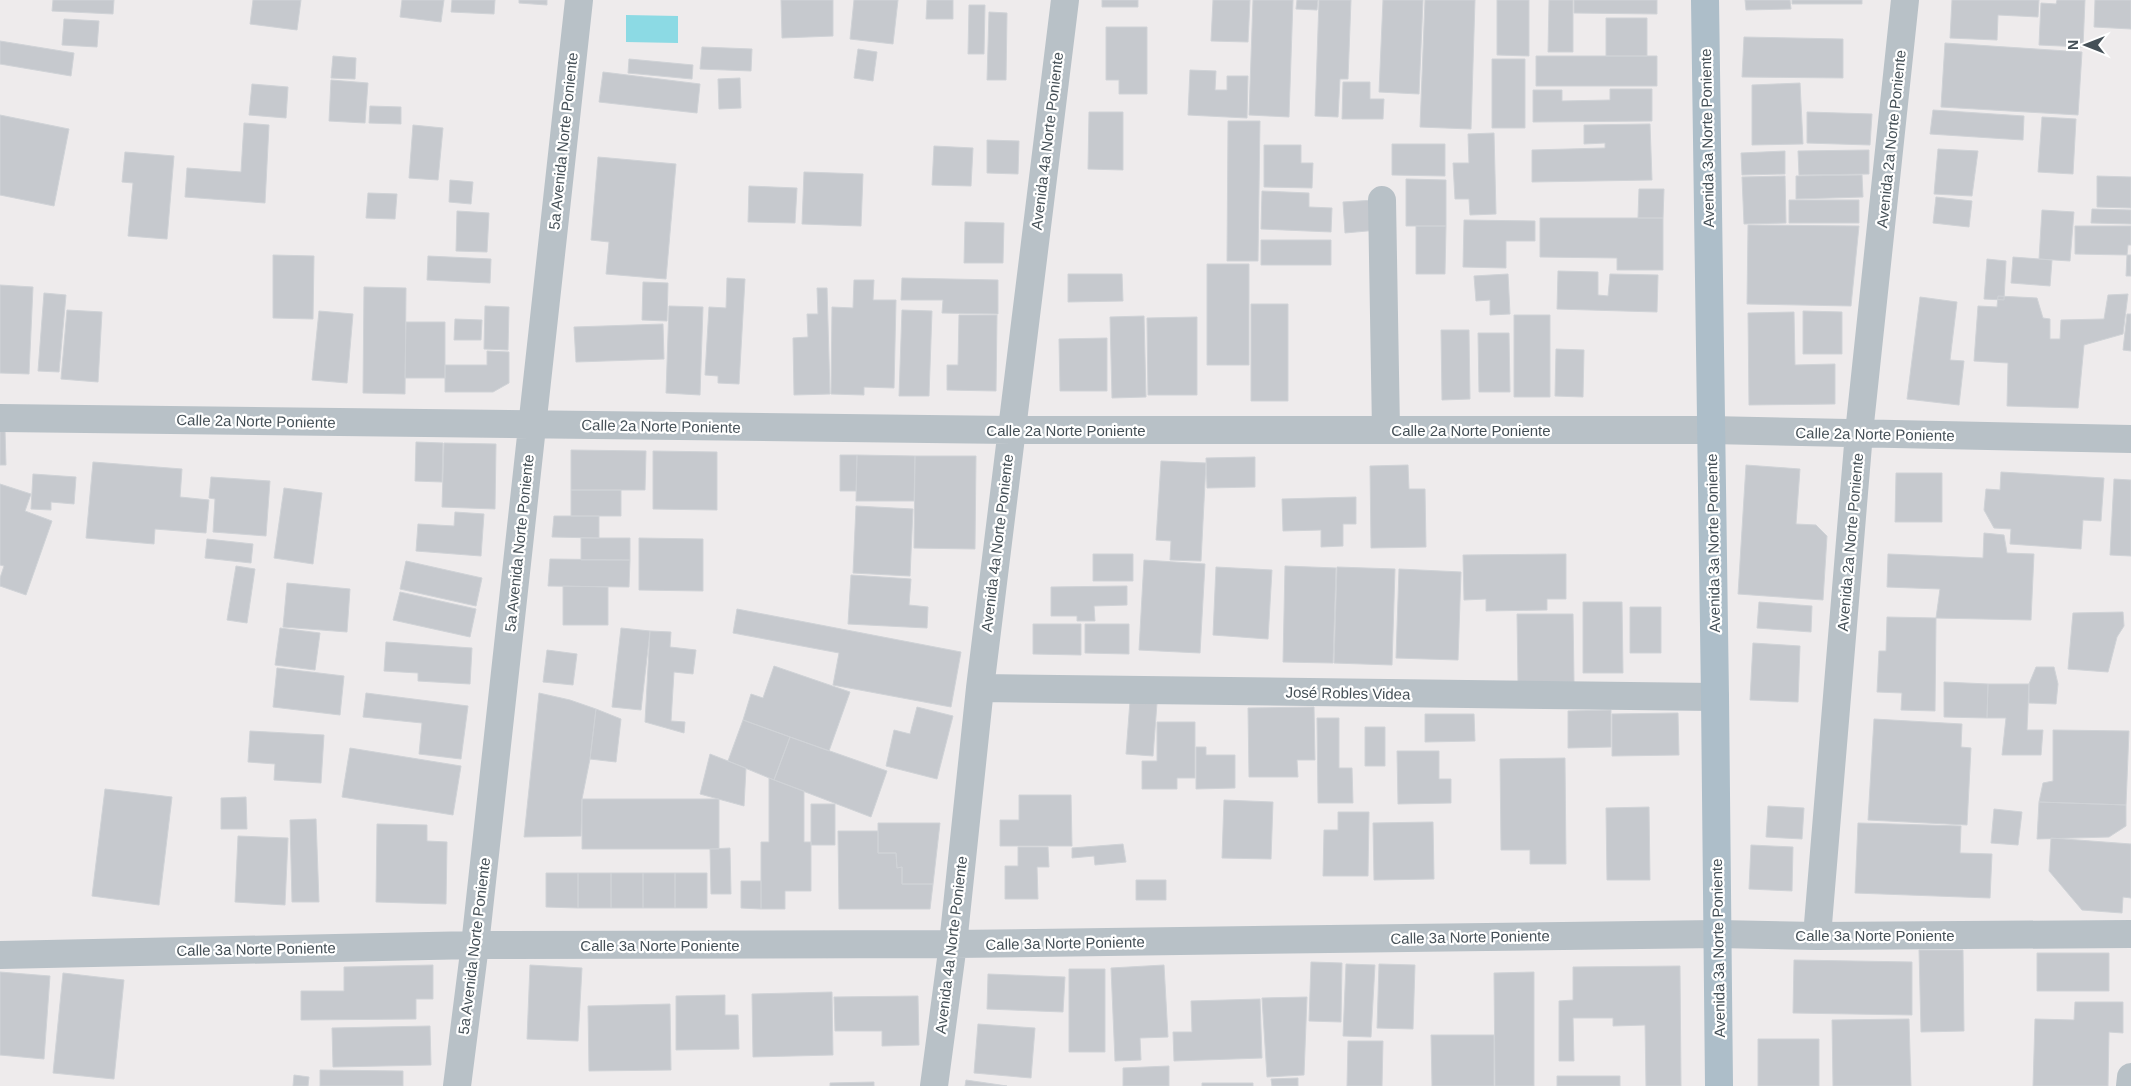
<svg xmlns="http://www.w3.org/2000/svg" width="2131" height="1086" font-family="Arial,sans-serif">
	<rect width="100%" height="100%" fill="#eeebec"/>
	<path fill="#8cdae4" d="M626,15L678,16V43L626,42Z"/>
	<path fill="#c6c9ce" stroke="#d0d3d7" d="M53,0H114L113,14L52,11Z
		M253,0H301L297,30L250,24Z
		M402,0H444L441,22L400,17Z
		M452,0H495L494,14L451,12Z
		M519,0H547V5L519,3Z
		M781,0H833V36L782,38Z
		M854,0H898L893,44L850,39Z
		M927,0H953V19H926Z
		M1102,0H1138V7H1102Z
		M1213,0H1250L1248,42L1211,41Z
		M1253,0H1293L1289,117L1249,115Z
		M1297,0H1318L1317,10L1296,9Z
		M1319,0H1351L1348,79H1340L1338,117L1315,116Z
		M1383,0H1423L1419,94L1379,92Z
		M1425,0H1475L1471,129L1420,127Z
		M1497,0H1529V56L1497,55Z
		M1549,0H1573V52H1548Z
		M1574,0H1657V14L1574,13Z
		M1745,0H1790L1791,9L1746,10Z
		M1792,0H1862V4H1792Z
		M1952,0H2039L2038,17L1998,15L1997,40L1950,38Z
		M2057,0H2085L2083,47L2039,45L2041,3L2056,4Z
		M2095,0H2131V29L2094,27Z
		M969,5H985L984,54H968Z
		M989,12L1007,13L1006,80H987Z
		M1606,18H1647V56H1606Z
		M64,19L99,21L97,47L62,45Z
		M1106,27H1147V94H1119V80H1106Z
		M1744,37L1843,39V78L1742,77Z
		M0,41L74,53L71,76L0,64Z
		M1945,43L2082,52L2078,115L1941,107Z
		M702,47L752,49L751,71L700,69Z
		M858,49L877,52L873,81L854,78Z
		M333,56L356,58L355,79L331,78Z
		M1536,56H1657V86H1536Z
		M629,59L693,65L692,79L628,73Z
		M1492,59H1525V128H1492Z
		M1190,70L1216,71L1215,90H1227V76H1248L1247,118L1188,115Z
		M603,72L700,84L697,113L599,102Z
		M740,78L741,108L719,109L718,79Z
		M331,80L368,83L365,123L329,121Z
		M1343,82H1370V99H1384L1383,119H1342Z
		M1800,83L1803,144L1752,145V85Z
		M252,84L288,87L286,118L249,115Z
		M1610,89H1652V121L1533,122V90H1562V101L1610,100Z
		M370,106L401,107V124L369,123Z
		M1933,110L2024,116L2023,140L1930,134Z
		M1089,112H1123V170L1088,169Z
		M1807,112L1872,114L1870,145L1807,143Z
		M0,115L69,129L54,206L0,195Z
		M2042,117L2076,119L2073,174L2038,172Z
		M1228,121H1260L1258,261H1227Z
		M244,123L269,125L265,203L185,197L187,168L241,172Z
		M1650,124L1652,180L1532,182V150L1605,148V143L1584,144V125Z
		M413,125L443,128L438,180L409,178Z
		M1494,133L1496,214L1470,215L1469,199H1455L1453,163H1469L1468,134Z
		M987,140L1019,141L1018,174L987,173Z
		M1392,144H1445V176L1392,175Z
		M1264,145H1301V163H1313L1312,188L1264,187Z
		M934,146L973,148L971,186L932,185Z
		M1938,149L1978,151L1972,196L1934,194Z
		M1869,150V174L1799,175L1798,151Z
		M1785,151V174L1742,175L1741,153Z
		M125,152L174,156L167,239L128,236L133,183L122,182Z
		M598,157L676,164L666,279L606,274L609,242L591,240Z
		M804,172L863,174L861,226L802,224Z
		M1862,175L1863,197L1796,199V176Z
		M1785,176L1786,223L1744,224L1742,177Z
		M2097,176L2131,177V208L2097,207Z
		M1406,179L1446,180V226H1406Z
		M450,180L473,182L471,204L449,202Z
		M749,186L797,188L795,223L748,222Z
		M1639,189H1664L1663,218H1638Z
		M1262,191L1309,193V207L1332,208L1331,232L1261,229Z
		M368,193L397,194L395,219L366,218Z
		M1936,197L1972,201L1969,227L1933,223Z
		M1375,200L1378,230L1345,233L1343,202Z
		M1789,200H1859V223H1789Z
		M2092,209L2131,210V224L2091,223Z
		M2042,210L2074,212L2070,261L2039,259Z
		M457,211L489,213L487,252L456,251Z
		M1540,218H1663V270H1617V258L1540,257Z
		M1464,220L1535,221V241H1506V268L1463,267Z
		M965,222L1004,223L1003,263H964Z
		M1748,225L1859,226L1851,306L1747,304Z
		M1416,226H1446L1445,274H1416Z
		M2075,226H2131V245H2128L2127,255L2075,254Z
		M1261,240H1331V265H1261Z
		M273,255L314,256L313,319L273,318Z
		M2127,255H2131V276H2126Z
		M428,256L491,259L490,283L427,280Z
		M2013,257L2052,260L2050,286L2011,283Z
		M1987,259L2006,261L2004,300L1984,299Z
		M1207,264H1249V365H1207Z
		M1558,271L1598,272V295L1608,296L1610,274L1658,275L1657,312L1557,309Z
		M1068,274H1122L1123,301L1068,302Z
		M1508,274L1510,314L1490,315V300L1476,301L1474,276Z
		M727,278L745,279L739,384L718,383V376L705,375L709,307L726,308Z
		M902,278L998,280V314L942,313L943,300H901Z
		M854,280H874L873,300H896L894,388L864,387V395L831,394L832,307L853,308Z
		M643,282L668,283L667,321L642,320Z
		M0,285L33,287L29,374L0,373Z
		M364,287L406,288L405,394L363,393Z
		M817,288H827L830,394L794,395L793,338L808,337L807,314H818Z
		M44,293L66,295L59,372L38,371Z
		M2128,294L2123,334L2084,345L2078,408L2007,406L2008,363L1974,361L1978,306L1997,307L1998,296L2037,298L2043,318L2050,319V339H2060L2061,320L2104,319L2108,295Z
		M1920,297L1957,302L1950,360L1964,361L1959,405L1907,399Z
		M1251,304H1288V401H1251Z
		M485,306L509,307L508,350L484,349Z
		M669,306L703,307L700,395L666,393Z
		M67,310L102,312L98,382L61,379Z
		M902,310L932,311L929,396H899Z
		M319,311L353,314L347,383L312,380Z
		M1803,311L1842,312V354H1803Z
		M1794,312L1795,365L1835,364V404L1749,405L1748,313Z
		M2127,314H2131V351L2123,350Z
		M959,315H997L996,391L947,390V365H958Z
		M1514,315H1550V397H1514Z
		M1144,316L1146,397L1112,398L1110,317Z
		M1197,317V395H1148L1147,318Z
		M455,319L482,320L481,340H454Z
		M406,322H445V378H405Z
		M663,324L664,359L576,362L574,327Z
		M1441,330H1469L1470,399L1442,400Z
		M1478,333H1509L1510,392H1479Z
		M1107,338V391H1060L1059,339Z
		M1556,349L1584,350L1583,397L1555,396Z
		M487,351L509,352V383L493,392H445V365H487Z
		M0,430H5L6,465H0Z
		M416,442L443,443L442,482L415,481Z
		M444,443L496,444L495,509L442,507Z
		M571,450L646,451L645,490H571Z
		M653,451L717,452V510L653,509Z
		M840,455H857L856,491H840Z
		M857,455L915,456L914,501H856Z
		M915,456H976L975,549L914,548Z
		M1255,457V487L1207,488L1206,458Z
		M1161,461L1206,463L1201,561L1170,560L1171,541L1156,540Z
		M93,462L182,469L180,497L209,500L206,533L155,529L154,544L86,538Z
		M1408,465L1409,489H1425L1426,547L1371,548L1370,466Z
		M1746,465L1800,469L1796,524L1816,525L1827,536L1823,600L1738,594Z
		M2001,472L2104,478L2101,521L2083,520L2081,549L2010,544L2011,529L1994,528L1984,510L1986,489L2000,490Z
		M1896,473H1942V522H1895Z
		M33,474L76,477L74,504L51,502V510L31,509Z
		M211,477L270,481L266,536L213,532L215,499L209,498Z
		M2114,479L2131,480V556L2110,555Z
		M0,484L31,494L25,511L52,521L26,595L0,586V578L4,566L0,565Z
		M284,488L322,493L313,564L274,558Z
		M571,490H621V516H571Z
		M1356,497V524H1343V546L1321,547V530L1283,531L1282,499Z
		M856,506L913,509L910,576L853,573Z
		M455,512L484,514L481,556L416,551L418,524L454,526Z
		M554,516H599V538L552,537Z
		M1984,533L2004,535L2007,553L2034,554L2031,620L1936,618L1940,589L1887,587L1888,554L1983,558Z
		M581,538H630V560H581Z
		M639,538L703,539V591L639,590Z
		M207,539L253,544L251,563L205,558Z
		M1093,554H1133V581H1093Z
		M1566,554V599H1547V610L1486,611V599L1464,600L1463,555Z
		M550,559L630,560L629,587L548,586Z
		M1144,560L1205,564L1200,653L1139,650Z
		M406,561L482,578L476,606L400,589Z
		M236,566L255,569L247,623L227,620Z
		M1285,566L1336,568L1333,663L1283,662Z
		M1216,567L1272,570L1268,639L1213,635Z
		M1337,567L1395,569L1392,665L1334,663Z
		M1399,569L1461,572L1458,660L1396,658Z
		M851,575L911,579L909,605L928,607L927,628L848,624Z
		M287,583L350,589L347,632L283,627Z
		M563,586L608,587V625H563Z
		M1127,586V605L1094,606L1095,621H1077V616H1051V587Z
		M400,592L476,609L470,637L393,620Z
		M1583,602H1622L1623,673H1583Z
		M1759,602L1812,606L1811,632L1757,628Z
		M1630,607H1661V653H1630Z
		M737,609L961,652L951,707L833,685L839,653L733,633Z
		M2123,612L2124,626L2117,637L2108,672L2068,669L2073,613Z
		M1517,614H1573L1574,682H1518Z
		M1887,617L1936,618L1935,711L1901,710L1902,693L1877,692L1879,651H1886Z
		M1033,624H1081V655L1033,654Z
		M1085,624H1129V654L1085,653Z
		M280,628L320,633L315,670L275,665Z
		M621,628L650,631L641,710L612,707Z
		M650,631L671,632L670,647L696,650L693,674L674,672L671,721L685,722L684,733L645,722Z
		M386,642L472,648L470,684L418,681V673L384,671Z
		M1753,643L1800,646L1798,702L1750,700Z
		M547,650L577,654L573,685L543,682Z
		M774,666L850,692L829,751L743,720L751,694L763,698Z
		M2036,667H2054L2058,684L2056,704L2029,703V684Z
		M277,668L344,676L340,715L273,707Z
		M1944,682L1988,684L1987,718L1944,717Z
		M1988,684H2029L2027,730H2043L2041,755H2002L2006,718H1987Z
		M366,693L468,706L461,759L419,754L422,723L363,717Z
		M539,693L570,700L596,709L590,759L582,799L581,836L524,837Z
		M1130,701L1157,703L1153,756L1126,754Z
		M917,707L953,716L937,779L886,766L894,730L910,734Z
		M1314,707L1315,760H1297L1298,777H1249L1248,708Z
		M596,709L621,719L616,762L590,759Z
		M1611,710V747L1568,748V711Z
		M1678,713L1679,755L1612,756V714Z
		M1425,714H1474L1475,741L1425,742Z
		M1317,718H1339V768H1352L1353,803H1318Z
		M1874,719L1962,724L1961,747L1971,748L1967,825L1868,820Z
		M743,720L790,737L774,780L728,761Z
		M1157,722H1195V778H1177V789H1142V761H1157Z
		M1365,727H1385V766H1365Z
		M2053,730L2129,731L2126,805L2039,802L2043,783L2053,781Z
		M250,731L324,735L321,783L274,780L275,764L248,762Z
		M790,737L887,771L871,817L774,780Z
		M1196,747H1206V755H1235V788L1196,789Z
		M350,748L461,766L453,815L342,797Z
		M1397,751H1439V779H1451V803L1398,804Z
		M710,754L746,768L744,806L700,794Z
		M1565,758L1566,864H1530V850H1501L1500,759Z
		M769,778L804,791V842H811V891H785V909H761V842H769Z
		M105,789L172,797L159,905L92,896Z
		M1019,795H1071L1072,846H1000V820H1019Z
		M246,797L247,829H221V798Z
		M582,799H719V849H582Z
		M1224,800L1273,802L1271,859L1222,858Z
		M2039,802L2126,805V826L2109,837L2037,839Z
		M811,804H835V845H811Z
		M1768,806L1804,808L1802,839L1766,837Z
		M1649,807L1650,880H1607L1606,808Z
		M1994,809L2022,812L2018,845L1991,843Z
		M1338,812H1369L1368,876H1323L1324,830H1338Z
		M316,819L319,902H292L290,820Z
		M1433,822L1434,879L1374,880L1373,823Z
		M878,823H940L933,884H902V867L897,868L896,853H878Z
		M1858,823L1961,826L1960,853L1992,854L1990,898L1855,893Z
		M377,824L427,825V841L447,842L446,904L376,902Z
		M838,831H878V853H896L897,868L902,867V884H933L930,909H839Z
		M238,836L288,838L285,905L235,902Z
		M2051,838L2131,844V898L2123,897L2122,913L2082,910L2049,871Z
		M1123,844L1126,862L1095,865L1094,856L1072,858V848Z
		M1751,845L1793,847L1792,891L1749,889Z
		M1018,847H1048L1049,867H1037L1038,899H1005V866H1018Z
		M730,848L731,894H711L710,849Z
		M546,873H578V908L546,907Z
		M578,873H611V908H578Z
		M611,873H643V908H611Z
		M643,873H675V908H643Z
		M675,873H707V908H675Z
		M1136,880H1166V900H1136Z
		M741,881H761V909L741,908Z
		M1919,950H1963L1964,1031L1921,1032Z
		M2037,953H2109V991H2037Z
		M1794,960L1912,962V1015L1793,1013Z
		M1311,962L1342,963L1341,1022L1309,1021Z
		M1346,964L1375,965L1371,1037L1343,1036Z
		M1379,964L1415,965L1413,1029L1377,1028Z
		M433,965V999H416V1019L301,1020V991H344V967Z
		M530,965L582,968L578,1041L527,1039Z
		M1164,965L1168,1037L1140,1038L1141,1060L1115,1061L1111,968Z
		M1680,966L1681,1086H1646L1645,1025L1613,1026V1018H1573L1574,1061H1559V1001L1573,1000V967Z
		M1069,969H1105V1052H1069Z
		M0,972L50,976L44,1059L0,1055Z
		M1534,972V1086H1495L1494,973Z
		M63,973L124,980L114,1079L53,1073Z
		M988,974L1065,977L1063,1012L987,1009Z
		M832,992L833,1055L753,1057L752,994Z
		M725,995V1015H738L739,1049L676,1050V996Z
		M918,996L919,1045L882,1046V1031H835L834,997Z
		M1307,997L1304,1075L1267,1077L1262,998Z
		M1260,999L1262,1058L1174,1061L1173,1032H1192L1191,1001Z
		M2075,1002H2123V1033L2109,1032L2108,1086H2033L2035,1019L2074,1020Z
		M670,1004L671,1070L589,1071L588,1006Z
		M1909,1019L1911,1086H1833L1832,1020Z
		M978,1024L1035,1028L1031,1078L974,1073Z
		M430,1026L431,1065L333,1067L332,1028Z
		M1431,1035H1494V1086H1432Z
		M1758,1039H1819V1086H1758Z
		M1348,1041H1383L1382,1086H1347Z
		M1169,1066V1086H1123V1068Z
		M320,1070L403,1071V1086H320Z
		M294,1075L309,1077L308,1086H293Z
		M1557,1076H1620V1086H1557Z
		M1298,1078V1086H1272L1271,1079Z
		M966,1080L1007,1086H965Z
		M874,1082V1086H830V1083Z
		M1202,1083H1253V1086H1202Z"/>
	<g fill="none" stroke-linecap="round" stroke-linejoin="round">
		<path stroke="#b8c1c7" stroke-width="28" d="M1382,200L1386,430
			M0,418L1011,430H1711L2131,439
			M980,688L1715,697
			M1817,936L1859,433L1905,0
			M0,955L475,945L953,944L1718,934L1817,936L2131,934
			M457,1086L475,945L579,0
			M934,1086L953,944L980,688L1065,0
			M2130,1086L2131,1077"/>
		<path stroke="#adbec9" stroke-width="28" d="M1705,0L1715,697L1719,1086"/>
	</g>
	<g text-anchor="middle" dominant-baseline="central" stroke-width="4.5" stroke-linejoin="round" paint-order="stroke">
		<g font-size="15" fill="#455057" stroke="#fff">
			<text transform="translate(1707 138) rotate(-91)">Avenida 3a Norte Poniente</text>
			<text transform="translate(1891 139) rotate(-84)">Avenida 2a Norte Poniente</text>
			<text transform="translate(563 141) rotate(-84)">5a Avenida Norte Poniente</text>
			<text transform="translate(1047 141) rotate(-83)">Avenida 4a Norte Poniente</text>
			<text transform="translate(256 421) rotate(1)">Calle 2a Norte Poniente</text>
			<text transform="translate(661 426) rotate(1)">Calle 2a Norte Poniente</text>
			<text x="1066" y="430">Calle 2a Norte Poniente</text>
			<text x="1471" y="430">Calle 2a Norte Poniente</text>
			<text transform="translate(1875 434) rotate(1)">Calle 2a Norte Poniente</text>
			<text transform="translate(1850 542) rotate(-85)">Avenida 2a Norte Poniente</text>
			<text transform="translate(519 543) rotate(-84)">5a Avenida Norte Poniente</text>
			<text transform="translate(997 543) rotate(-83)">Avenida 4a Norte Poniente</text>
			<text transform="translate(1713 543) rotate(-91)">Avenida 3a Norte Poniente</text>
			<text transform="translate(1348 693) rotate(1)">José Robles Videa</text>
			<text x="1875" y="935">Calle 3a Norte Poniente</text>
			<text transform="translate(1470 937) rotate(-1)">Calle 3a Norte Poniente</text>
			<text transform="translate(1065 943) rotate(-1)">Calle 3a Norte Poniente</text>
			<text x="660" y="945">Calle 3a Norte Poniente</text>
			<text transform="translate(951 945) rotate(-83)">Avenida 4a Norte Poniente</text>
			<text transform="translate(474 946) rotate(-83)">5a Avenida Norte Poniente</text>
			<text transform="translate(1718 948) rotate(-91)">Avenida 3a Norte Poniente</text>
			<text transform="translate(256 949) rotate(-1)">Calle 3a Norte Poniente</text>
		</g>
	</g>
	<g transform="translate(2086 45) rotate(270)" stroke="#ffffff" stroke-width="4" paint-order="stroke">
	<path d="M0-4L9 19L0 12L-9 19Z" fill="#455057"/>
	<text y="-8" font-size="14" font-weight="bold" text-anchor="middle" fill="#455057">N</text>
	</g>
</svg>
